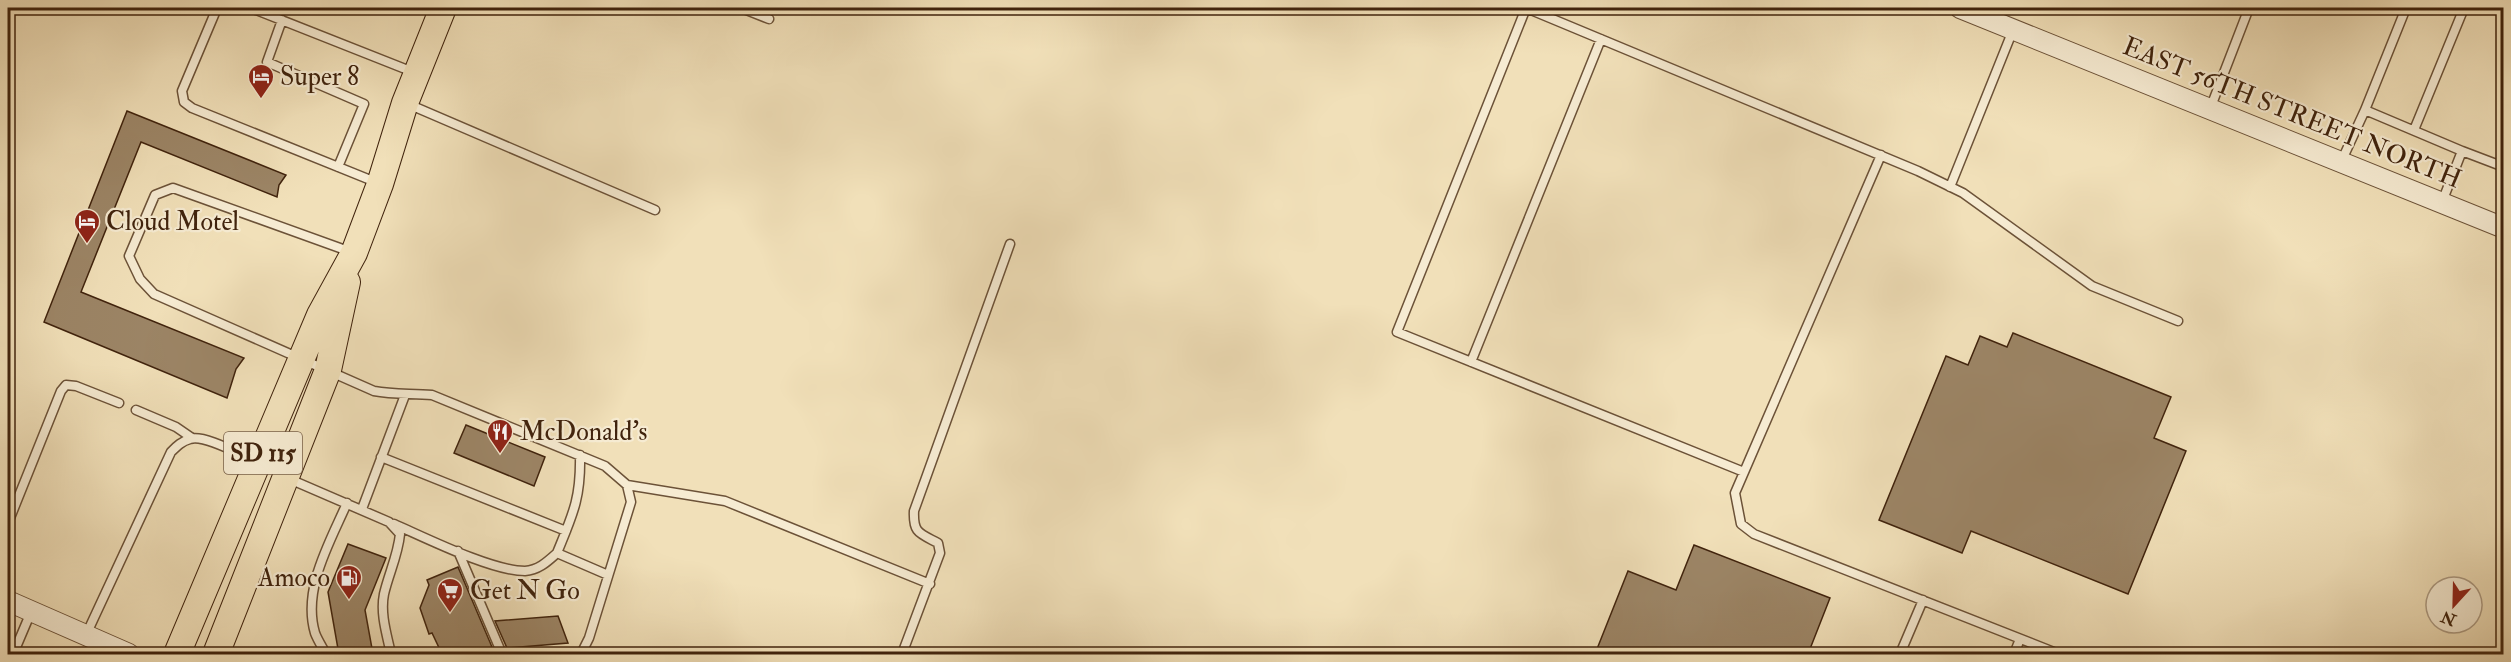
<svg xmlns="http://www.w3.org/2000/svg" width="2511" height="662" font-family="'IM FELL Double Pica',serif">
	<rect width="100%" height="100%" fill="#f1e0b9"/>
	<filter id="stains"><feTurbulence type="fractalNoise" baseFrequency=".00333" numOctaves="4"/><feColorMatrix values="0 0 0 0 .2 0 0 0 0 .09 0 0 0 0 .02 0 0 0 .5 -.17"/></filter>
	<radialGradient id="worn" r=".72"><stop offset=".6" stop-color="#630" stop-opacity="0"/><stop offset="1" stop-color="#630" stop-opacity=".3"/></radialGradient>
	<path fill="#9c8566" stroke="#40230d" stroke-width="1.5" d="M127,111L286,175L279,185L277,197L141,142L81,292L244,358L236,369L227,398L44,322Z
		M2013,333L2171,397L2154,438L2186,451L2128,594L1971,531L1962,553L1879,520L1946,356L1968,365L1980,336L2007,347Z
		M466,425L545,457L534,486L454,453Z
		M348,544L386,558L365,610L373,654H353L338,649L328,592Z
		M1694,545L1830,598L1808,654H1595L1628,571L1676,590Z
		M458,567L492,647L476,654H442L432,633L429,634L420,608L429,585L427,580Z
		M558,616L568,643L507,648L495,621Z"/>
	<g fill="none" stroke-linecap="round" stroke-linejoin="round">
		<defs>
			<path id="service" d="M217,8L182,91L184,102L192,108L378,183
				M251,8L413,72
				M741,8L769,19
				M1526,8L1918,171L1963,193L2092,286L2178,321
				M1526,8L1397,332L1744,472
				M282,20L267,62L364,104L338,167
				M408,104L655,210
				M2210,109L2249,8
				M2365,110L2406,8
				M2414,130L2464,8
				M2462,151L2504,167
				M1881,155L1735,493L1741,524L1754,534L2059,654
				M2341,162L2365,110L2462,151L2442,202
				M1950,187L2013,30
				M351,252L173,188L155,195L129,256L140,279L154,294L374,391C394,395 413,393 432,395L605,466L627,485L631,502L589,638L581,654
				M1471,362L1601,39
				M136,410L176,427L192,438
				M381,457L566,531
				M287,478L389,522L400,534C398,555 389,573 384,594C380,614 387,635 391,654
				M627,485L725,501L930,584
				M362,509L405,395
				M8,523L61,391L66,385L76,386L119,403
				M394,524C426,538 492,571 525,571C539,570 548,561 557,553L608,575
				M458,551L502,654
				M557,553C573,514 581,498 580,455
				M86,635L171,452C177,446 182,441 190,439C204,434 241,455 256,461
				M8,650L14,652L31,612
				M326,654C323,648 318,641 315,633C302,589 330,542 347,503
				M902,654L940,553L938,543C919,533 913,533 914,511L1010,244
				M1900,654L1923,600
				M2014,654L2020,639"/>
			<path id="tertiary" d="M1960,8L2504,228
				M8,601L129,654"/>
			<path id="primary" d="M177,654L320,315L354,253L380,184L405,103L443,8
				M216,654L328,370L347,282"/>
		</defs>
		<use href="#service" stroke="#6c5238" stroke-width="11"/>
		<use href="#tertiary" stroke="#6c5238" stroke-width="22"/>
		<use href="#primary" stroke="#40230d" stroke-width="28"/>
		<use href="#service" stroke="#f6ebd2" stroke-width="8"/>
		<use href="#tertiary" stroke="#f6ebd2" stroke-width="20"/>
		<use href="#primary" stroke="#f1e0b9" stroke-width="26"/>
	</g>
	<defs>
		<symbol id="hotel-pin" viewBox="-11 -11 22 30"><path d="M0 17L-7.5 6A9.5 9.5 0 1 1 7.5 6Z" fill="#8f2418" stroke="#f6ebd2"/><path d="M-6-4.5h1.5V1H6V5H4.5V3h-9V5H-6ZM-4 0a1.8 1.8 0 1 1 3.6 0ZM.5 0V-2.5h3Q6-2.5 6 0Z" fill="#fff"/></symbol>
		<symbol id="restaurant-pin" viewBox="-11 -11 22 30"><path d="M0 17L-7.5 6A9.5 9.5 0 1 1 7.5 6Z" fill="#8f2418" stroke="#f6ebd2"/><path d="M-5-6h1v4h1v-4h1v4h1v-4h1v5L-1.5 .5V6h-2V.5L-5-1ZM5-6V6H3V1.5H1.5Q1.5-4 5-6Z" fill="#fff"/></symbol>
		<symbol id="fuel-pin" viewBox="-11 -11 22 30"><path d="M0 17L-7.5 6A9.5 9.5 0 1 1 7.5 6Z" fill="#8f2418" stroke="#f6ebd2"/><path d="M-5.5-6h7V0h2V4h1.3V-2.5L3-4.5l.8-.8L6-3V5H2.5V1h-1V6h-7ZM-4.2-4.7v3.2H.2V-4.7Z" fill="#fff"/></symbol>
		<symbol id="supermarket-pin" viewBox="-11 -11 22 30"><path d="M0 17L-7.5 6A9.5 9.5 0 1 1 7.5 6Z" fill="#8f2418" stroke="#f6ebd2"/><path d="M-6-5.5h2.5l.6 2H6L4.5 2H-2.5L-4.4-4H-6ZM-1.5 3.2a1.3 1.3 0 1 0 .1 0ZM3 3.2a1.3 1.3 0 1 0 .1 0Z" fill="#fff"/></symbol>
	</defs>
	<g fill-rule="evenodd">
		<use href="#hotel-pin" x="246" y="62" width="30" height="40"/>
		<use href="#hotel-pin" x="72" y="207" width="30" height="40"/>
		<use href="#restaurant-pin" x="485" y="417" width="30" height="40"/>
		<use href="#fuel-pin" x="334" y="563" width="30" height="40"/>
		<use href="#supermarket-pin" x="435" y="576" width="30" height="40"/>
	</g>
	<g text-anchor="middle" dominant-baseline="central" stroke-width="4.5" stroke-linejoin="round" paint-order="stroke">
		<rect fill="#f6ebd2" stroke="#775f48" stroke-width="1.5" x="224" y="432" width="78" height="42" rx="4.5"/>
		<g font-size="24" font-weight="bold" fill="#40230d">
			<text x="263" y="453">SD 115</text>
		</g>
		<g font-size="26" fill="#40230d" stroke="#f6ebd2" text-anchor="start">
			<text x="280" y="77">Super 8</text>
			<text x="106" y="222">Cloud Motel</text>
			<text x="520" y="432">McDonald's</text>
			<text x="330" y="578" text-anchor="end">Amoco</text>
			<text x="470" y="591">Get N Go</text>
		</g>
		<g font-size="26" fill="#40230d" stroke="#f6ebd2">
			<text transform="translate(2292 113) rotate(22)">EAST 56TH STREET NORTH</text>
		</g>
	</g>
	<rect width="2511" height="662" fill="none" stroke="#f1e0b9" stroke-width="30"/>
	<rect x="9" y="9" width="2493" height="644" fill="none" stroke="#40230d" stroke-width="3"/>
	<rect x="15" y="15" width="2481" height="632" fill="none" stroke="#40230d" stroke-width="1.5"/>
	<g transform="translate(2454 605) rotate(202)"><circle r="28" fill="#f6ebd2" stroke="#ad9b83" stroke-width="1.5"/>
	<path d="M0-4.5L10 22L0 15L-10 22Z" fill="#8f2418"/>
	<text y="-9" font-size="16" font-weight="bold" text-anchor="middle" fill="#40230d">N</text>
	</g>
	<rect width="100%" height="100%" filter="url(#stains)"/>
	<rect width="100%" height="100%" fill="url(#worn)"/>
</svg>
